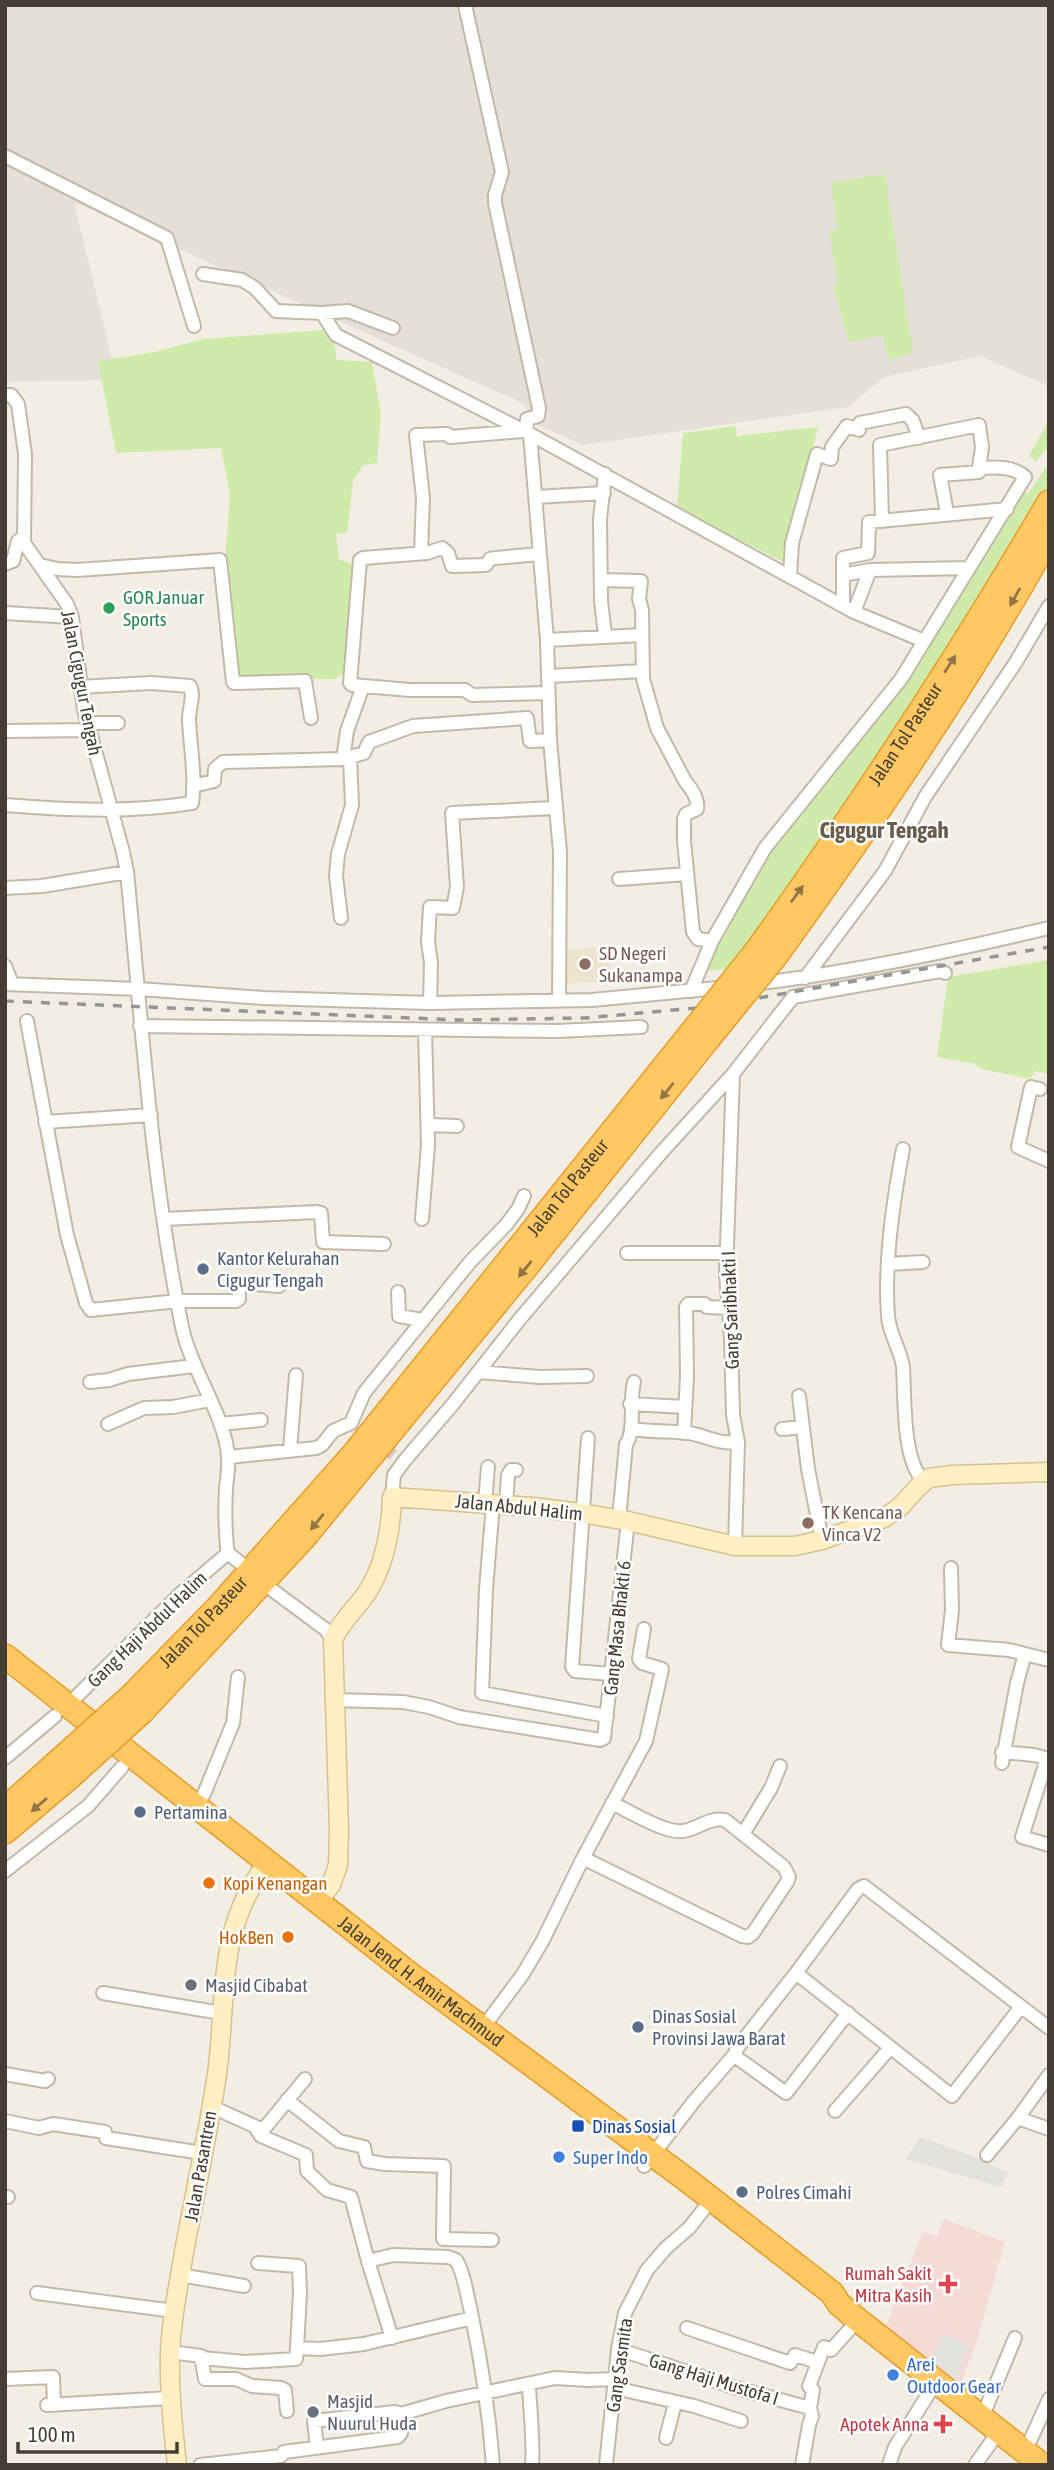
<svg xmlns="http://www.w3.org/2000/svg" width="1054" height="2470" font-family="'Asap Condensed',sans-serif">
	<rect width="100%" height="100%" fill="#f3eee4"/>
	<path fill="#e5dfd9" d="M5,5H1049V384L1048,386L980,356L884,377L848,407L583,445L529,421L526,405L74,202L117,380L5,382Z"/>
	<path fill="#ede4cd" d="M603,947L605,962H610V981L561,984V951Z"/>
	<path fill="#f5dad6" d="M944,2219L1005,2242L977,2341L960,2386L886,2326L923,2231L937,2236Z"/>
	<path fill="#cfebaa" d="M885,174L913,353L889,360L883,335L849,342L833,286L838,284L829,230H838L831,183Z
		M324,330L335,345L336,360L372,362L381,414L377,463L363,465L353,481L347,533L336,534L339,559L353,565L350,669L335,679L244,680L237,671L225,563L230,494L221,448L116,453L98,361L155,352L203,339Z
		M1049,420V445L1036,462L1029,456Z
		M736,426L737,436L818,427L789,543L788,564L677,509L683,433Z
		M1049,463V488L930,685L731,969L702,971L719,934L773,845L822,786L1022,490L1028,494Z
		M1049,960V1074L1035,1071L1030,1079L982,1069L975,1064L937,1057L948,977Z"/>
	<path fill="#e3e1dd" d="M920,2137L972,2156L1009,2173L1001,2187L906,2159Z
		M945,2333L970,2347L954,2381L929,2361Z"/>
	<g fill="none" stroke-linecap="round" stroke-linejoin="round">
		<path stroke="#d0cbc1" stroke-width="12" stroke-dasharray="12 6" stroke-linecap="butt" d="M358,1428L393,1455"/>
		<defs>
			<path id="street" d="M465,5L502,172L495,195V203L539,408L538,416L527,419L526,432
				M5,156L167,238L194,326
				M203,274L242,280L255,288L276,311L322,313L348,311L393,328
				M322,313L336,335L530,434L854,612L924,641
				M5,395H11L18,404L25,454L24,543L67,604L72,617L84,710L123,852L127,872C142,1024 151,1177 182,1327C191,1370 226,1417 228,1457C229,1467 227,1478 226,1488C225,1508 225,1527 227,1547L228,1553L243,1565
				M530,434L547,640L550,740L560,852L559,1001
				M605,474L600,519L601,601L605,635
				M536,497L604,493
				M947,513L940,475L979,472V468
				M421,553L423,498L416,435L447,434L450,437L522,431
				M539,554L496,558L490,559L486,565L452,566L448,553L442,548L427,553L363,558L360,560L350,683L352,685L410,690H465L472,695L548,693
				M5,564L13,561L18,541L23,538
				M40,565L57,569L77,570L220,560L233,682L234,683L305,681L311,718
				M790,575L792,543L817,454L831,459L832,447L847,426L859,430L860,423L906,414L913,421L919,438
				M843,575L870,570L968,568
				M601,580L641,581L639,599L642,610L643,679L657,728L685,781C691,788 699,799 697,809L686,814L684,819V841L693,932L698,939L712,941
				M843,605V558L868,553L869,522L1007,509
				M854,612L870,570
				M5,613L72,617
				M547,640L642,635
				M550,676L642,671
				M87,723H118
				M5,731L89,730
				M343,759L347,731L363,686
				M193,786L214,781L215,769L223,762L343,759L364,753L369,742L413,726L527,718L530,741L550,740
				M5,805C67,810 130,813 192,803C196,775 190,747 189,719C189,708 195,695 190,686L151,683L79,687
				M619,879L687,874
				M5,888L42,886L127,872
				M341,918L336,876L338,854L352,805L350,758
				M5,966L12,984
				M805,978L885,871L925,797L1016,662L1049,606
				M5,984L139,989L264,998L430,1003L592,1000L728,987
				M754,984C853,972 951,951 1049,928
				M691,991L712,941L765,848L901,679L1025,477C1014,466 994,467 979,468L982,447L979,425L880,445L882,520
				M430,1003L431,963L428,942L430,907L453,908L457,887L452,813L554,808
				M27,1021L67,1235L86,1303L91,1310L178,1301H236L239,1299V1285L243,1283L279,1286
				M140,1026L558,1031L641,1027
				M733,1074L726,1274L731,1339L733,1415L738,1442L735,1546
				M1040,1089L1031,1087L1018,1147L1049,1161
				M45,1122L151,1115
				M428,1125L457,1126
				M903,1149C893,1201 884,1263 888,1316C889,1334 901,1350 903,1367C905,1396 902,1462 924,1481
				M164,1219L317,1212L321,1213L323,1242L384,1244
				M422,1219L428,1145L425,1030
				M627,1253H727
				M888,1264L923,1262
				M398,1292L399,1316L422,1320
				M478,1372L540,1377L587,1376
				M90,1382L109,1380L128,1374L194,1366
				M799,1396L808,1469L822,1540
				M630,1404L685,1407
				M108,1424L144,1408L173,1407L210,1400
				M220,1424L261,1420
				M632,1429C651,1432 670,1431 689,1433C706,1436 720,1445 738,1442
				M782,1429L803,1427
				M684,1433L687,1376L686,1307L688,1304H705L707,1307L728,1308
				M588,1438L572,1667L575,1671L611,1674
				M290,1450L296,1375
				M229,1457L316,1448L322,1445L333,1431L351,1423L364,1393L470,1262L506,1225L518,1209L524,1196
				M392,1497L394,1475L405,1460L453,1404L519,1320L660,1154L733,1074L793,997L940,971L945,973
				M485,1503L488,1467
				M493,1504L486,1589L482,1693L607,1716
				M506,1505L508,1475L511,1470H516
				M619,1519L626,1444C636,1432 629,1400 634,1382
				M951,1568L952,1610L948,1645L1009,1650L1049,1660
				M271,1589L325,1629L333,1639
				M335,1700L403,1702L429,1707L459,1717L600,1740L604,1738L628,1521
				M67,1706L180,1594L228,1553
				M1002,1752L1034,1755L1049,1759
				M5,1758L55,1716
				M1047,1759L1022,1837L1049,1845
				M1002,1763L1017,1683L1025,1654
				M195,1806L204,1794L233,1723L238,1677
				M743,1834L771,1788L780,1766
				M583,1858L742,1936L748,1937L753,1933L787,1882L789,1877L784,1867L725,1820C709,1817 698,1829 683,1831C666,1834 629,1811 612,1803
				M5,1871L88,1806L122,1767
				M796,1973L952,2096L1020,2008
				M103,1993L221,2013
				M848,2013L786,2093L736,2057V2050L744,2039L796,1973L858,1889L864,1886L1049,2028
				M482,2029L523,1974L543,1940L583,1858L646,1741L662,1669L642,1663L639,1659L644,1629
				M5,2074L45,2081L48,2079
				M287,2100L339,2141L364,2147L367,2161L385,2164L444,2166L443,2239L492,2240
				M210,2106L263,2130L305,2079
				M835,2111L890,2048
				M1018,2118L1049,2075
				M5,2121L39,2128L53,2124L105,2132L106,2138L202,2153
				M255,2127L261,2136L306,2155L307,2171L327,2190L351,2197L368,2261L392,2338
				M987,2155L1018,2118L1049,2129
				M644,2166L695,2100L735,2054
				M5,2197H8
				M368,2261L393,2255L448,2257L456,2260C464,2273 466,2291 470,2307C481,2359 489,2412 493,2465
				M258,2263L299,2266L300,2293L297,2348
				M180,2275L244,2286
				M37,2293L174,2311
				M687,2328L790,2363L795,2355L817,2362
				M618,2349L736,2388L810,2408
				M170,2352L201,2356L205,2379H236L252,2386L281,2388L285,2390L287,2411
				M202,2358L245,2362L296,2359L297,2348L320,2349L364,2344L472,2318
				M5,2379L53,2377L54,2405
				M529,2385C530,2411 534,2441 532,2465
				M615,2388L694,2406L741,2421
				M47,2405L171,2398
				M980,2416L986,2408L1015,2338
				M666,2438L675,2403
				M317,2447L314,2421L395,2412L401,2414L446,2401L555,2378L588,2380L615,2379
				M1025,2452L1049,2399
				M200,2465L281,2456L284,2452L398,2437L401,2433V2414
				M606,2465L618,2349L625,2313L647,2270L666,2248L689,2228L704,2209
				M802,2465L809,2425L812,2416L810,2408L813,2390L809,2386L824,2347L831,2350L858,2320
				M889,2465L895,2447L936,2382
				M975,2465L999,2431"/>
			<path id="secondary" d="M318,1901L331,1885L338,1865L339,1830L333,1639C342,1620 357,1608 368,1591C386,1562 391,1529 392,1497L533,1507L581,1513L628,1521L735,1546H795L822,1540L884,1518L900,1507L919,1486L929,1478L952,1475L1049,1472
				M177,2465C173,2428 169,2390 170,2353C171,2321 178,2289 183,2258C194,2196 208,2135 217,2074C227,2002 216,1937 260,1873"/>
			<g id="highway">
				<path id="s1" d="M757,950C861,805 959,656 1049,502"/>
				<path d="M775,957C873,822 968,683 1049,537"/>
				<path id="s2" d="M5,1656L411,1975L687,2180L832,2293L839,2304L858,2320L1042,2465"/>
				<path id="s3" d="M130,1697L218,1607L356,1451L695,1028"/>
				<path d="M143,1711L304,1538L528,1265L709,1038"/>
				<path d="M5,1809L54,1765"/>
				<path d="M5,1832L70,1777"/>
			</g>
		</defs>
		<use href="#street" stroke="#c2b9a9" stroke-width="16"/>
		<use href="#secondary" stroke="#d6c291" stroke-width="21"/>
		<use href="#highway" stroke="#e79d2a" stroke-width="26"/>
		<use href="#street" stroke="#fff" stroke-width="12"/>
		<use href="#secondary" stroke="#ffefc2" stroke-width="18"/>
		<use href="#highway" stroke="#ffc863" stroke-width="23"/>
		<path stroke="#959595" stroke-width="3.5" stroke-dasharray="9 9" stroke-linecap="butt" d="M5,1001L459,1020L586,1018L707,1007L1049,947"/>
		<defs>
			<path id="highway-bridge" d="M695,1028L757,950
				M709,1038L775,957
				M54,1765L130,1697
				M70,1777L143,1711"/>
		</defs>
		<use href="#highway-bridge" stroke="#e79d2a" stroke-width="26" stroke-linecap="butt"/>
		<use href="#highway-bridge" stroke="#ffc863" stroke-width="23"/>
	</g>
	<defs><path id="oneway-solid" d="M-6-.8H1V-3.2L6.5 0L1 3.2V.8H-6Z" transform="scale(1.75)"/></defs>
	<g fill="#907547">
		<use href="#oneway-solid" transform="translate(1015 597) rotate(119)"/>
		<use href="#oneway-solid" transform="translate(950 664) rotate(-57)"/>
		<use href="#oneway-solid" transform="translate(797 894) rotate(-54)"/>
		<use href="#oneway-solid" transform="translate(667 1091) rotate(129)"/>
		<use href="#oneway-solid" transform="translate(525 1269) rotate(129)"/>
		<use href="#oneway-solid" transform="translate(317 1522) rotate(129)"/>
		<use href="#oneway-solid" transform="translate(39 1805) rotate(139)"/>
	</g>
	<circle fill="#2e9e5b" stroke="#fff" stroke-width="2.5" cx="109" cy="608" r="7"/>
	<g fill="#8d6e63" stroke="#fff" stroke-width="2.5">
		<circle cx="585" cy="964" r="7"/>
		<circle cx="808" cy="1523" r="7"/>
	</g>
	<g fill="#5c6f8a" stroke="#fff" stroke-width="2.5">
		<circle cx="203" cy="1269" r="7"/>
		<circle cx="140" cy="1812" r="7"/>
		<circle cx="638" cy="2027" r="7"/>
		<circle cx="742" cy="2192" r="7"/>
	</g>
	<g fill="#e8710a" stroke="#fff" stroke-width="2.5">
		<circle cx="209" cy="1883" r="7"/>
		<circle cx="288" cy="1937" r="7"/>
	</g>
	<g fill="#6b7280" stroke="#fff" stroke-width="2.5">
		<circle cx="191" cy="1985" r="7"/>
		<circle cx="313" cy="2412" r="7"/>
	</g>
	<rect fill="#1a4fb4" stroke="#fff" stroke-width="2.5" x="571" y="2119" width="14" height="14" rx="3.5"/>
	<g fill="#3f7fe0" stroke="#fff" stroke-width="2.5">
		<circle cx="559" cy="2157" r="7"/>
		<circle cx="893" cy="2375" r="7"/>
	</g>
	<g fill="#e0444e" stroke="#fff" stroke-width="2.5">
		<path d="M944.5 2273.5h7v7h7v7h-7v7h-7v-7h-7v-7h7z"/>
		<path d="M939.5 2413.5h7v7h7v7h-7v7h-7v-7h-7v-7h7z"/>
	</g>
	<g text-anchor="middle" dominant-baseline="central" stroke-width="5" stroke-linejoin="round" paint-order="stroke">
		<g font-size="19" fill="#27864d" stroke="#fff" text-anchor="start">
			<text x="123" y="597">GOR Januar<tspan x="123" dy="22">Sports</tspan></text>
		</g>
		<g font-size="19" fill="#463e34" stroke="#fff">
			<text transform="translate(82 683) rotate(79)">Jalan Cigugur Tengah</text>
			<text stroke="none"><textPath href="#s1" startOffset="262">Jalan Tol Pasteur</textPath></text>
			<text stroke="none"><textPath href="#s3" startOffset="672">Jalan Tol Pasteur</textPath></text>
			<text transform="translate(730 1310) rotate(-92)">Gang Saribhakti I</text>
			<text transform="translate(519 1507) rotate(6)">Jalan Abdul Halim</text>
			<text stroke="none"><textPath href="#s3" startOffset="105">Jalan Tol Pasteur</textPath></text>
			<text transform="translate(617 1628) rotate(-84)">Gang Masa Bhakti 6</text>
			<text transform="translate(147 1629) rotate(-44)">Gang Haji Abdul Halim</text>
			<text stroke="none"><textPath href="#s2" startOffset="528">Jalan Jend. H. Amir Machmud</textPath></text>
			<text transform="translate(200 2166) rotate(-80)">Jalan Pasantren</text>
			<text transform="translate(619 2365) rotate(-82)">Gang Sasmita</text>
			<text transform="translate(714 2379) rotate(17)">Gang Haji Mustofa I</text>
		</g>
		<g font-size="19" fill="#785e54" stroke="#fff" text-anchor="start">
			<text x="599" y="953">SD Negeri<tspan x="599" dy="22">Sukanampa</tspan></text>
			<text x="822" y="1512">TK Kencana<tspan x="822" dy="22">Vinca V2</tspan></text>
		</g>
		<g font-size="19" fill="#4e5e75" stroke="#fff" text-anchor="start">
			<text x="217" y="1258">Kantor Kelurahan<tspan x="217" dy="22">Cigugur Tengah</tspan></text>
			<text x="154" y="1812">Pertamina</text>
			<text x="652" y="2016">Dinas Sosial<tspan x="652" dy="22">Provinsi Jawa Barat</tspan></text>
			<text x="756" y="2192">Polres Cimahi</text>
		</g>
		<g font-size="19" fill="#c56008" stroke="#fff" text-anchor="start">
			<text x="223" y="1883">Kopi Kenangan</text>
			<text x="274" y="1937" text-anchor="end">HokBen</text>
		</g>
		<g font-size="19" fill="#5b616d" stroke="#fff" text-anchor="start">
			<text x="205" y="1985">Masjid Cibabat</text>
			<text x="327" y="2401">Masjid<tspan x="327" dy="22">Nuurul Huda</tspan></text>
		</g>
		<g font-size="19" fill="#164399" stroke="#fff" text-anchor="start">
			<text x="592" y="2126">Dinas Sosial</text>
		</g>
		<g font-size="19" fill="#366cbe" stroke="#fff" text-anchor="start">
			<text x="573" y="2157">Super Indo</text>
			<text x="907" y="2364">Arei<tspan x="907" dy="22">Outdoor Gear</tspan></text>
		</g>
		<g font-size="19" fill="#be3a42" stroke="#fff" text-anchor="end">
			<text x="932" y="2273">Rumah Sakit<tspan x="932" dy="22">Mitra Kasih</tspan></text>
			<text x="929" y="2424">Apotek Anna</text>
		</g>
		<g font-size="23" font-weight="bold" fill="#695c4a" stroke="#fff">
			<text x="884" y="830">Cigugur Tengah</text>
		</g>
	</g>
	<rect width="1054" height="2470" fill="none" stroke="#463e34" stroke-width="14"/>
	<path d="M18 2442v10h159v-10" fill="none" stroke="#463e34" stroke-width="3.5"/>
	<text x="28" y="2442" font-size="21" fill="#463e34" stroke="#ffffff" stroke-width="5" paint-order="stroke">100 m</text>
</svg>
